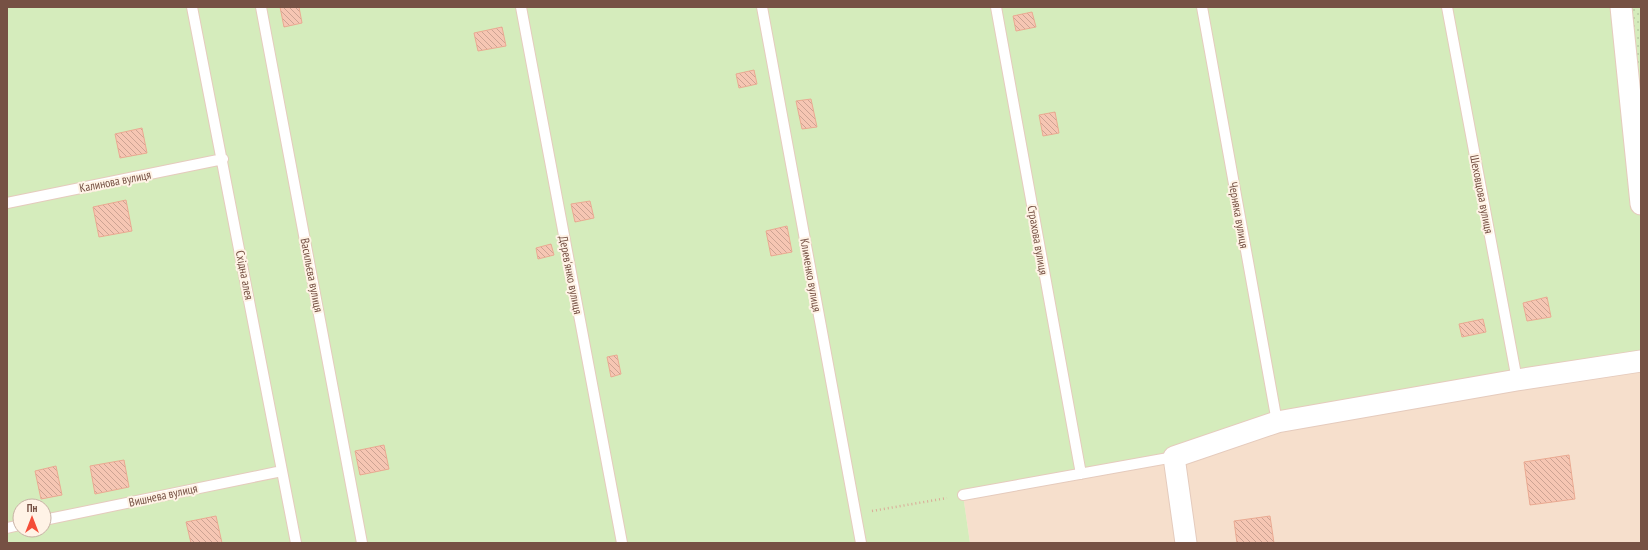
<svg xmlns="http://www.w3.org/2000/svg" width="1648" height="550" font-family="'PT Sans Narrow',sans-serif">
	<defs>
		<pattern id="grass-dots" width="8" height="8" patternUnits="userSpaceOnUse"><rect width="8" height="8" fill="#d5ecbc"/><path d="M2 2h.1M6 6h.1" fill="none" stroke="#bacca3" stroke-width="1.8" stroke-linecap="round"/></pattern>
		<pattern id="building-back-hatch" width="6" height="6" patternUnits="userSpaceOnUse"><rect width="6" height="6" fill="#f6c6b3"/><path d="M-1 5l2 2M0 0l6 6M5-1l2 2" fill="none" stroke="#cca393"/></pattern>
	</defs>
	<rect width="100%" height="100%" fill="#feeede"/>
	<path fill="#f6dfcc" d="M1641,361V543H970L963,495L1277,422Z"/>
	<path fill="url(#grass-dots)" d="M1622,7H1641V198Z"/>
	<path fill="#d5ecbc" fill-rule="evenodd" d="M7,7H1621L1641,203V361L1277,422L1174,457L963,495L970,543H7ZM20,506H44V530H20Z"/>
	<path fill="url(#building-back-hatch)" stroke="#eaaa92" d="M280,7H299L302,23L284,27Z
		M1032,12L1036,27L1016,31L1013,16Z
		M502,27L506,46L478,51L474,33Z
		M754,70L757,84L739,88L736,74Z
		M811,99L817,127L802,129L796,101Z
		M1055,112L1059,133L1043,136L1039,115Z
		M142,128L147,153L120,158L115,134Z
		M126,200L132,231L99,237L93,207Z
		M590,201L594,218L575,222L571,204Z
		M787,226L792,252L771,256L766,231Z
		M551,244L554,255L538,259L536,248Z
		M1547,297L1551,317L1527,321L1523,303Z
		M1483,319L1486,332L1462,337L1459,324Z
		M617,355L621,374L611,377L607,357Z
		M384,445L389,469L360,475L355,451Z
		M1569,455L1575,499L1530,505L1524,462Z
		M124,460L129,487L95,494L90,466Z
		M56,466L62,495L41,499L35,471Z
		M216,516L222,543H191L186,522Z
		M1270,516L1274,543H1237L1234,521Z"/>
	<g fill="none" stroke-linecap="round" stroke-linejoin="round">
		<defs>
			<path id="service" d="M192,7L296,543
				M261,7L362,543
				M521,7L622,543
				M762,7L861,543
				M996,7L1081,474
				M1202,7L1277,422
				M1447,7L1517,380
				M7,203L223,159
				M963,495L1174,457
				M44,520L282,471
				M7,528L20,525"/>
			<path id="minor" d="M1621,7L1641,204
				M1186,543L1174,457L1277,422L1517,380L1641,361"/>
		</defs>
		<use href="#service" stroke="#e5cbbd" stroke-width="12"/>
		<use href="#minor" stroke="#e5cbbd" stroke-width="23"/>
		<path stroke="#daaa97" stroke-width="2.5" stroke-dasharray="1 3" stroke-linecap="butt" d="M872,511L947,498"/>
		<use href="#service" stroke="#fff" stroke-width="10"/>
		<use href="#minor" stroke="#fff" stroke-width="21"/>
	</g>
	<g text-anchor="middle" dominant-baseline="central" stroke-width="4" stroke-linejoin="round" paint-order="stroke">
		<g font-size="12" fill="#765144" stroke="#fff3e6">
			<text transform="translate(115 181) rotate(-11)">Калинова вулиця</text>
			<text transform="translate(1482 194) rotate(79)">Шеховцова вулиця</text>
			<text transform="translate(1239 215) rotate(80)">Черняка вулиця</text>
			<text transform="translate(1038 240) rotate(80)">Страхова вулиця</text>
			<text transform="translate(245 275) rotate(79)">Східна алея</text>
			<text transform="translate(312 275) rotate(79)">Васильєва вулиця</text>
			<text transform="translate(571 275) rotate(79)">Дерев'янко вулиця</text>
			<text transform="translate(811 275) rotate(80)">Клименко вулиця</text>
			<text transform="translate(163 495) rotate(-12)">Вишнева вулиця</text>
		</g>
	</g>
	<rect width="1648" height="550" fill="none" stroke="#765144" stroke-width="16"/>
	<g transform="translate(32 518)"><circle r="19" fill="#fff3e6" stroke="#c8b2a5"/>
	<path d="M0-3L7 15L0 10L-7 15Z" fill="#f44d38"/>
	<text y="-6" font-size="11" font-weight="bold" text-anchor="middle" fill="#765144">Пн</text>
	</g>
</svg>
